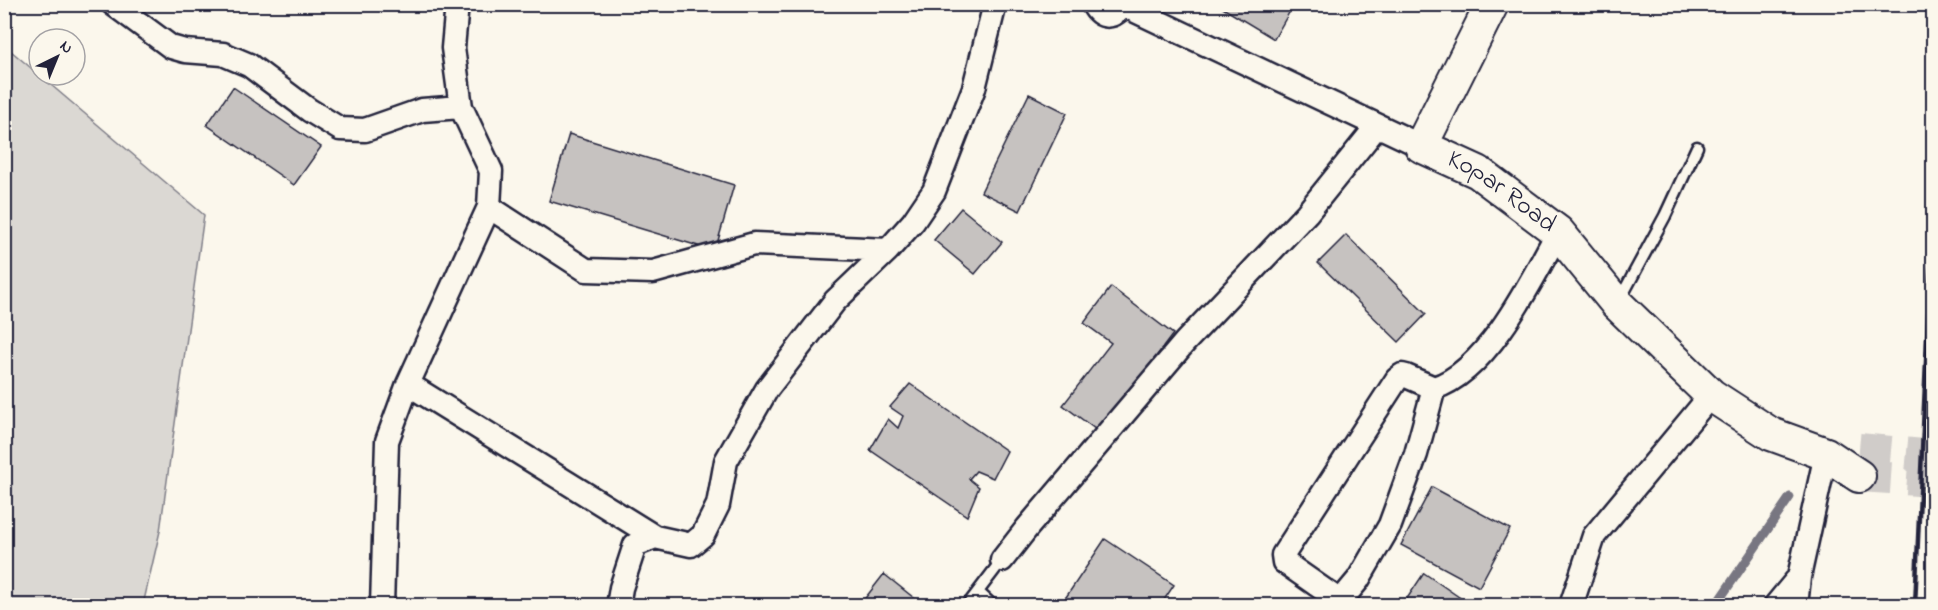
<svg xmlns="http://www.w3.org/2000/svg" width="1938" height="610" font-family="'Indie Flower',sans-serif">
	<rect width="100%" height="100%" fill="#fbf7ec"/>
	<filter id="ink" filterUnits="userSpaceOnUse"><feTurbulence type="fractalNoise" baseFrequency=".0167" numOctaves="2"/><feDisplacementMap in="SourceGraphic" scale="12" xChannelSelector="R" yChannelSelector="G"/><feConvolveMatrix kernelMatrix="1 2 1 2 8 2 1 2 1" color-interpolation-filters="sRGB"/></filter>
	<g filter="url(#ink)">
		<path fill="#dbd8d3" stroke="#7e7d87" stroke-width="1.5" d="M4,45L204,215L160,531L143,605H5Z"/>
		<g fill="none" stroke-linecap="round" stroke-linejoin="round">
			<path stroke="#787681" stroke-width="9" d="M1715,606L1790,497"/>
		</g>
		<path fill="#c6c2c0" stroke="#22223b" stroke-width="1.5" d="M1216,4H1294L1274,39Z
			M233,87L321,147L294,185L207,125Z
			M1029,94L1067,113L1020,211L981,192Z
			M569,134L734,185L715,251L549,201Z
			M961,208L1002,242L975,274L934,240Z
			M1346,235L1426,314L1399,342L1318,263Z
			M1111,287L1173,334L1099,432L1063,405L1111,343L1084,323Z
			M910,384L1007,451L993,478L976,471L969,479L979,487L967,516L870,450L888,419L898,428L903,416L890,407Z
			M1432,487L1510,529L1479,587L1401,545Z
			M1105,539L1174,585L1160,606H1060Z
			M1424,573L1472,606H1402Z
			M884,574L924,606H859Z"/>
		<g fill="none" stroke-linecap="round" stroke-linejoin="round">
			<path stroke="#d0ccc9" stroke-width="32" stroke-dasharray="32 16" stroke-linecap="butt" d="M1859,449L1934,456
				M1859,476L1934,481"/>
			<defs>
				<path id="lane" d="M1619,301L1665,216L1697,147
					M978,592L993,606
					M967,606L1002,560"/>
				<path id="street" d="M113,4L171,47L185,51L223,54L249,65L309,110L340,129L365,130L422,110L461,107
					M457,4L453,48L461,107L491,171L489,207
					M1093,4C1100,20 1116,19 1123,4
					M1123,5L1421,146
					M408,384L655,537
					M1434,388L1406,376L1402,375L1397,379L1283,555L1284,562L1337,599L1343,598L1358,580L1390,525L1416,454L1434,388C1488,371 1532,280 1558,232
					M1002,560L1027,528L1185,342L1307,213L1377,126
					M382,606L387,441L408,384L489,207L586,270L653,272L754,244L888,250L913,222L934,191L974,88L995,4
					M618,606L621,588L635,545L655,537L691,545L703,535L718,505L726,461L767,389L835,301L888,250
					M1571,606L1594,536L1711,395
					M1775,606L1799,577
					M1796,606L1799,577L1826,454"/>
				<g id="secondary">
					<path id="s1" d="M1492,4L1421,146L1478,172L1558,232L1617,304L1711,395L1771,434L1826,454L1859,476"/>
				</g>
			</defs>
			<use href="#lane" stroke="#22223b" stroke-width="15"/>
			<use href="#street" stroke="#22223b" stroke-width="27"/>
			<use href="#secondary" stroke="#22223b" stroke-width="36"/>
			<use href="#lane" stroke="#fbf7ec" stroke-width="10"/>
			<use href="#street" stroke="#fbf7ec" stroke-width="22"/>
			<use href="#secondary" stroke="#fbf7ec" stroke-width="32"/>
			<path stroke="#22223b" stroke-width="4.5" d="M1915,606L1934,183"/>
		</g>
	</g>
	<g text-anchor="middle" dominant-baseline="central" stroke-width="4.5" stroke-linejoin="round" paint-order="stroke">
		<g font-size="26" fill="#22223b" stroke="#fbf7ec">
			<text stroke="none"><textPath href="#s1" startOffset="252">Kopar Road</textPath></text>
		</g>
	</g>
	<rect width="1938" height="610" fill="none" stroke="#fbf7ec" stroke-width="24"/>
	<rect x="12" y="12" width="1914" height="586" fill="none" stroke="#22223b" stroke-width="2" filter="url(#ink)"/>
	<g transform="translate(57 57) rotate(43)"><circle r="28" fill="#fbf7ec" stroke="#a4a2a5" stroke-width="1.5"/>
	<path d="M0-4.5L10 22L0 15L-10 22Z" fill="#22223b"/>
	<text y="-9" font-size="16" font-weight="bold" text-anchor="middle" fill="#22223b">N</text>
	</g>
</svg>
